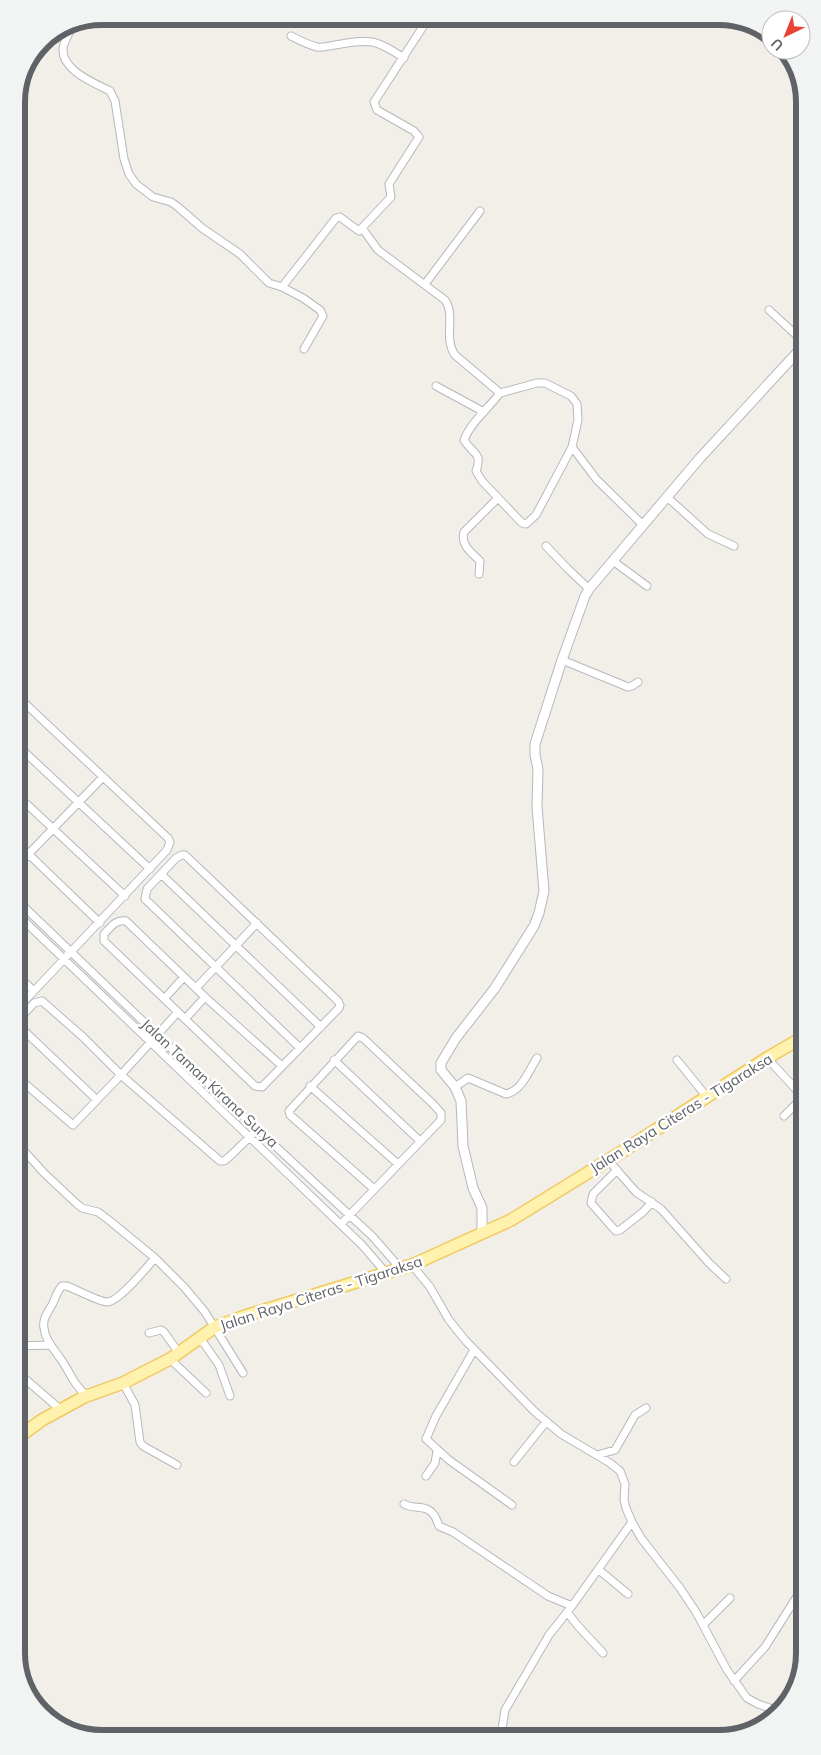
<svg xmlns="http://www.w3.org/2000/svg" width="821" height="1755" font-family="Mulish,sans-serif">
	<rect width="100%" height="100%" fill="#f1efe8"/>
	<g fill="none" stroke-linecap="round" stroke-linejoin="round">
		<defs>
			<path id="minor" d="M75,23C71,29 67,36 64,44C56,68 94,83 110,91L115,101L124,159L129,174L136,184L153,197L171,202L178,207L202,228L240,254L269,283L282,287L303,298L320,310L323,316L304,349
				M291,36C299,40 308,45 317,47C325,48 333,45 341,44C373,39 376,40 404,58
				M362,228L378,250L445,300C456,315 443,338 455,355L500,393C488,409 471,422 464,440C473,455 483,452 476,471L482,481L522,523L526,524L536,515L572,447L578,420L577,404L571,396L545,383H537L500,393
				M425,284L480,211
				M282,287L336,218L340,217L359,231L391,197L389,184L419,137L414,131L377,110L374,102L428,19
				M769,310L805,343
				M436,386L484,412
				M572,447L597,480L643,525
				M667,497L708,534L734,546
				M546,546L567,568L589,589
				M613,561L647,586
				M479,574L480,561C472,553 460,545 464,532L498,498
				M562,660L628,687L632,686L638,682
				M16,744L150,869
				M16,794L125,896
				M16,842L100,923
				M16,867L103,777
				M161,874L321,1027
				M16,899L200,1076L372,1236L401,1269
				M16,913L362,1245L387,1274
				M16,974L34,991
				M196,988L257,923
				M205,997L282,1066
				M164,999L184,977
				M16,1010L167,850L170,842L168,838L16,695
				M185,1019L255,1086L262,1087L339,1008L340,1005L338,1001L185,855H182L176,858L147,889L145,899L300,1048
				M16,1023L34,1003L42,1001L83,1037L121,1075L220,1161H224L229,1157L258,1129
				M16,1023L97,1100
				M767,1058L805,1099
				M16,1060L21,1054
				M334,1060L420,1141
				M677,1060L707,1097
				M16,1076L73,1125L119,1077L178,1012L185,1019L205,997L126,921C116,919 111,927 104,934V941L178,1012
				M310,1086L398,1164
				M455,1087L468,1078L506,1094C522,1091 529,1070 537,1058
				M784,1116L805,1095
				M26,1153L44,1173L77,1204L82,1208L98,1212L110,1221L155,1258L184,1287L205,1312L243,1373
				M608,1160L636,1192L661,1209L709,1263L726,1279
				M617,1170L593,1194L591,1203L613,1228L616,1231L620,1230L643,1212L652,1202
				M341,1224L441,1120V1113L433,1104L363,1038L358,1036L289,1111L290,1115L374,1189
				M412,1265L430,1287L449,1320L465,1340L534,1411L561,1434L610,1463L620,1471L625,1484L624,1500L626,1508L632,1522L641,1538L680,1588L696,1612L727,1670L747,1698L758,1704L778,1711
				M149,1333L161,1330L164,1332L179,1353
				M200,1338L219,1365L230,1396
				M16,1346L51,1345
				M474,1350L436,1416L426,1439L449,1460L512,1505
				M170,1359L206,1393
				M16,1371L61,1410
				M123,1383L135,1405L140,1442L143,1446L177,1465
				M87,1396C72,1383 71,1373 60,1358C54,1349 45,1340 44,1328C42,1318 49,1311 53,1303C56,1297 57,1291 62,1286H67C75,1289 100,1302 107,1302C119,1302 147,1267 155,1258
				M597,1455L615,1450L635,1415L646,1408
				M514,1462L546,1422
				M426,1476L435,1463L437,1451
				M404,1504C414,1510 427,1504 434,1515C437,1519 437,1522 439,1526L453,1532L548,1596L572,1606
				M599,1570L628,1594
				M567,1612L578,1626L603,1653
				M703,1625L730,1598
				M734,1681L765,1647L796,1598L805,1588
				M501,1735L505,1710L549,1635L572,1606L632,1522"/>
			<path id="tertiary" d="M482,1234V1208L473,1188L463,1146L461,1101L455,1087L441,1070V1063L456,1038L495,988L534,926L539,913L544,891L537,807L538,769L535,755V744L562,660L585,596L589,589L700,458L805,344"/>
			<path id="primary" d="M16,1439L42,1420L84,1397L123,1383L170,1359L215,1327L245,1316L412,1265L511,1220L623,1151L767,1058L805,1036"/>
		</defs>
		<use href="#minor" stroke="#b5b8bc" stroke-width="9"/>
		<use href="#tertiary" stroke="#b5b8bc" stroke-width="11"/>
		<use href="#primary" stroke="#f2c960" stroke-width="14"/>
		<use href="#minor" stroke="#fff" stroke-width="7"/>
		<use href="#tertiary" stroke="#fff" stroke-width="9"/>
		<use href="#primary" stroke="#fff2af" stroke-width="11"/>
	</g>
	<g text-anchor="middle" dominant-baseline="central" stroke-width="5" stroke-linejoin="round" paint-order="stroke">
		<g font-size="15" fill="#5f6368" stroke="#fff">
			<text transform="translate(210 1083) rotate(43)">Jalan Taman Kirana Surya</text>
			<text transform="translate(681 1113) rotate(-32)">Jalan Raya Citeras - Tigaraksa</text>
			<text transform="translate(321 1293) rotate(-18)">Jalan Raya Citeras - Tigaraksa</text>
		</g>
	</g>
	<path d="M0 0H821V1755H0ZM102 25H719A77 77 0 0 1 796 102V1653A77 77 0 0 1 719 1730H102A77 77 0 0 1 25 1653V102A77 77 0 0 1 102 25Z" fill="#f2f3f3" fill-rule="evenodd"/>
	<path fill="none" stroke="#5f6368" stroke-width="6" d="M102 25H719A77 77 0 0 1 796 102V1653A77 77 0 0 1 719 1730H102A77 77 0 0 1 25 1653V102A77 77 0 0 1 102 25Z"/>
	<g transform="translate(786 35) rotate(223)"><circle r="24" fill="#ffffff" stroke="#bfc1c3"/>
	<path d="M0-4L9 19L0 12L-9 19Z" fill="#ea4335"/>
	<text y="-8" font-size="14" font-weight="bold" text-anchor="middle" fill="#5f6368">U</text>
	</g>
</svg>
